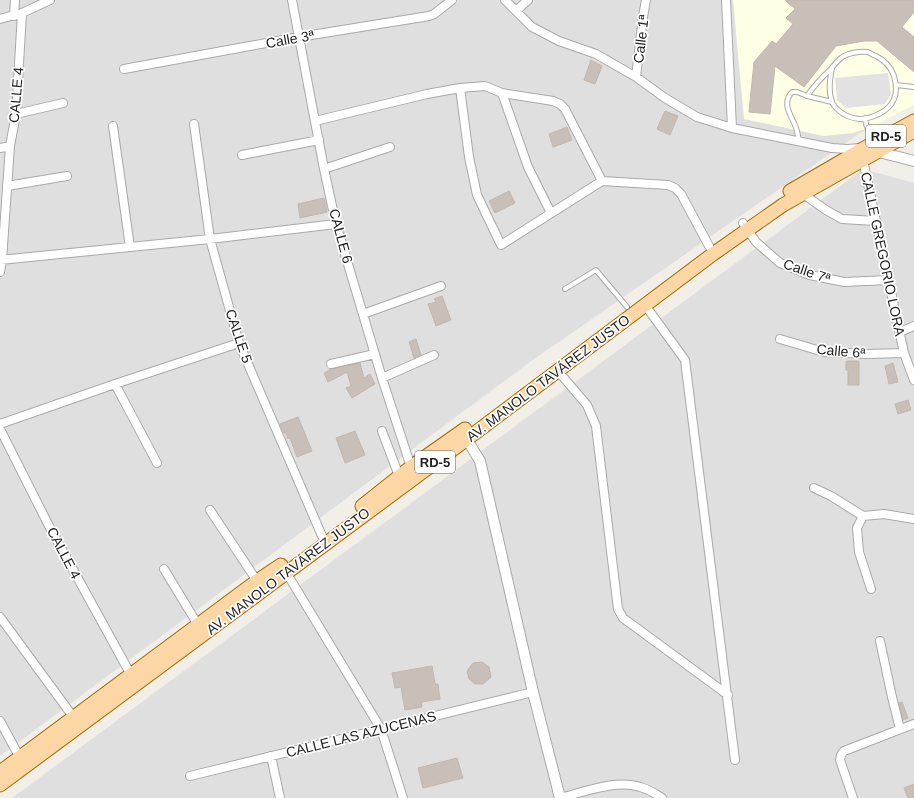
<svg xmlns="http://www.w3.org/2000/svg" width="914" height="798" font-family="Helvetica,sans-serif">
	<rect width="100%" height="100%" fill="#f2efe9"/>
	<path fill="#e0dfdf" d="M0,0H914V105L860,133L530,362L0,756Z
		M863,169L914,183V798H12Z"/>
	<path fill="#ffffe5" d="M733,0H914V105L872,127L853,133L823,136L744,119Z"/>
	<path fill="#e2e2e2" d="M888,73L891,94L885,104L846,108L837,100L835,78Z"/>
	<path fill="#c7bfb8" stroke="#c4b6ab" d="M785,0H914V12L902,27L914,37V72L877,41H864L836,46L804,87L775,66L770,114L749,112L754,62L772,41L776,44L793,24L786,18L795,9Z
		M591,60L602,66L595,84L584,80Z
		M665,111L678,116L670,135L657,129Z
		M567,127L572,140L553,147L549,134Z
		M509,191L515,203L495,213L489,201Z
		M324,198L327,212L300,218L298,204Z
		M442,296L451,320L436,326L428,304L436,302L434,299Z
		M416,339L421,355L414,358L409,342Z
		M846,361H859V385H848V370H846Z
		M360,363L364,378L370,374L375,384L352,398L346,388L351,386L347,372L328,382L324,373L331,369Z
		M893,363L898,382L889,384L885,366Z
		M908,400L911,410L898,414L895,404Z
		M298,417L312,451L297,457L290,438L288,439L286,433H284L280,424Z
		M355,431L365,455L345,463L336,438Z
		M482,662L489,667L491,677L483,684H475L469,679L467,671L473,663Z
		M432,666L435,684H438L440,699L421,702L422,707L405,710L401,687L395,688L392,673Z
		M902,702L908,718L903,720L899,703Z
		M457,758L463,778L423,788L418,768Z
		M914,784V798H908L904,788Z"/>
	<g fill="none" stroke-linecap="round" stroke-linejoin="round">
		<defs>
			<path id="service" d="M896,85L914,87
				M807,96C814,86 822,77 831,69C834,65 837,61 841,58C847,53 860,51 868,52C870,53 873,55 876,56C884,60 891,67 894,76C896,83 897,92 894,99C889,112 871,119 859,119C851,118 842,114 837,109C835,107 832,104 832,101C828,92 830,78 832,68
				M865,118L866,124L873,141
				M799,141C798,135 797,130 795,125C790,114 782,103 792,92H797L807,96L832,102
				M565,289L596,270L627,307"/>
			<path id="minor" d="M292,0L299,37L324,169L336,224L382,378L411,467
				M505,0L532,27L559,41L596,54L636,77L665,98L697,117L732,128L832,148L847,149L860,148
				M726,0L732,128
				M516,11L528,0
				M14,16L15,0
				M0,19L22,13L50,0
				M124,69L299,37L429,16L434,14L452,0
				M636,77L643,17L646,0
				M460,88L469,157L477,195L501,245L602,181L668,185L675,188L681,194L709,246
				M502,93L528,167L551,213
				M16,114L63,103
				M315,121L427,94L460,88L485,86L502,93L553,101L560,104L565,109L602,181
				M194,124L210,239L239,343L322,536
				M113,126L130,247
				M0,148L10,146
				M242,155L319,140
				M862,157L863,160L904,353L914,380
				M324,169L390,147
				M7,186L67,176
				M803,194L826,210L842,219L876,221
				M743,223L756,242L780,263L810,275L844,282L889,280
				M0,260L210,239L336,224
				M0,272L2,260L10,146L16,114L22,13
				M645,305L685,360L735,760
				M363,314L441,286
				M900,332L914,326
				M780,339L824,352L866,354L904,353
				M331,364L375,354
				M557,370L587,405L596,426L618,609L623,618L728,695
				M382,378L434,355
				M115,384L157,463
				M0,424L115,384L239,343
				M0,429L49,526L131,675
				M382,431L399,476
				M814,488L831,496L863,516
				M210,510L257,581
				M164,569L198,625
				M286,572L381,729L403,798
				M871,589L859,552L857,528L863,516L884,514L914,519
				M0,617L74,718
				M880,641L892,697L900,729
				M0,721L20,758
				M271,756L280,798
				M190,776L533,692
				M560,798C584,792 616,779 640,787C648,789 656,794 662,798
				M853,798L840,760L841,755L844,751L914,724"/>
			<path id="tertiary" d="M875,151L914,161
				M463,433L480,461L533,692L560,798"/>
			<path id="primary" d="M790,191L859,151L914,121
				M362,506L411,467L465,429
				M0,772L257,581L281,565
				M0,785L467,439L713,254L783,205L914,131"/>
		</defs>
		<use href="#service" stroke="#a9a9a9" stroke-width="6"/>
		<use href="#minor" stroke="#a9a9a9" stroke-width="10"/>
		<use href="#tertiary" stroke="#a9a9a9" stroke-width="12"/>
		<use href="#primary" stroke="#a06b00" stroke-width="15"/>
		<use href="#service" stroke="#fff" stroke-width="4"/>
		<use href="#minor" stroke="#fff" stroke-width="8"/>
		<use href="#tertiary" stroke="#fff" stroke-width="10"/>
		<use href="#primary" stroke="#fcd6a4" stroke-width="13"/>
	</g>
	<g text-anchor="middle" dominant-baseline="central" stroke-width="3.5" stroke-linejoin="round" paint-order="stroke">
		<g fill="#fff" stroke="#646464" stroke-width="1">
			<rect x="866" y="125" width="40" height="22" rx="3"/>
			<rect x="415" y="451" width="40" height="22" rx="3"/>
		</g>
		<g font-size="13" font-weight="bold" fill="#222">
			<text x="886" y="136">RD-5</text>
			<text x="435" y="462">RD-5</text>
		</g>
		<g font-size="14" fill="#222" stroke="#fff">
			<text transform="translate(290 39) rotate(-10)">Calle 3ª</text>
			<text transform="translate(641 39) rotate(-83)">Calle 1ª</text>
			<text transform="translate(16 95) rotate(-85)">CALLE 4</text>
			<text transform="translate(341 236) rotate(75)">CALLE 6</text>
			<text transform="translate(883 254) rotate(78)">CALLE GREGORIO LORA</text>
			<text transform="translate(807 271) rotate(19)">Calle 7ª</text>
			<text transform="translate(239 336) rotate(71)">CALLE 5</text>
			<text transform="translate(841 351) rotate(5)">Calle 6ª</text>
			<text transform="translate(548 378) rotate(-37)">AV. MANOLO TAVÁREZ JUSTO</text>
			<text transform="translate(64 553) rotate(62)">CALLE 4</text>
			<text transform="translate(288 571) rotate(-37)">AV. MANOLO TAVÁREZ JUSTO</text>
			<text transform="translate(361 734) rotate(-14)">CALLE LAS AZUCENAS</text>
		</g>
	</g>
</svg>
